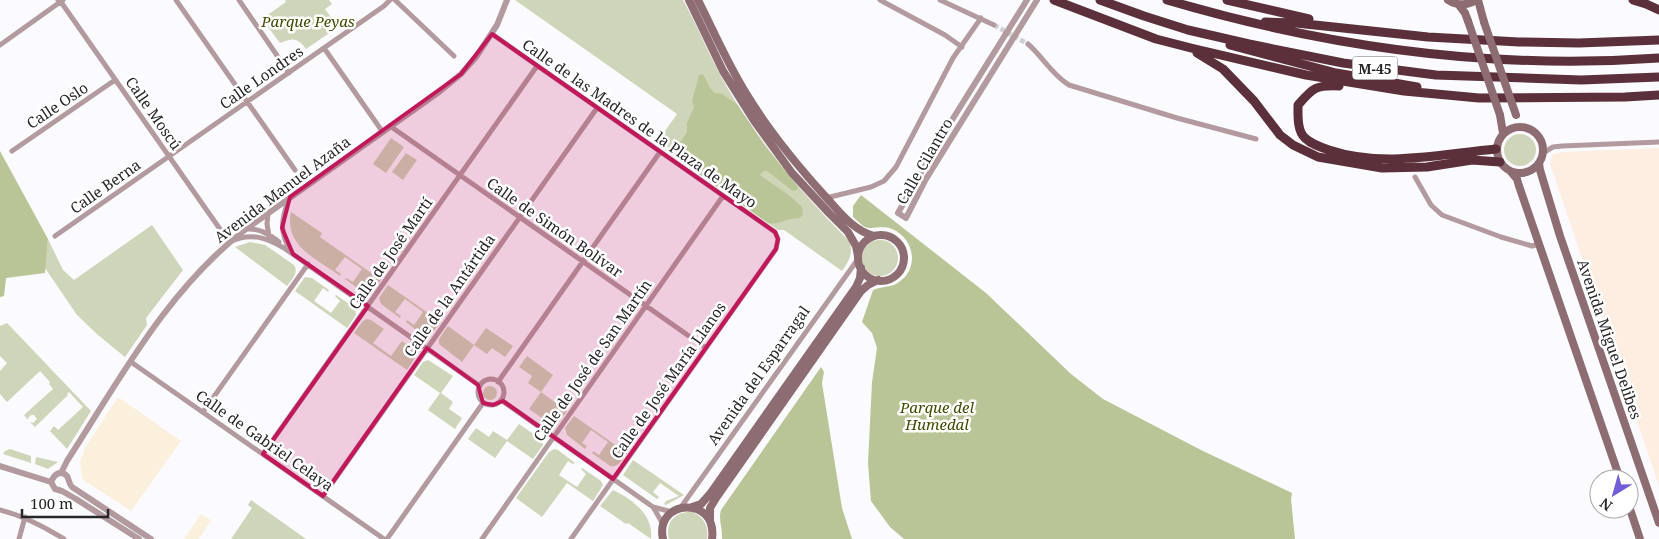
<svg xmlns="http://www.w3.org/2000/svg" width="1659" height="539" font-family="'Noto Serif',serif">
	<rect width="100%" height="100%" fill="#fbfaff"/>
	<path fill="#fbf0db" d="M118,397L181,441L131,511L85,481L82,478L80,462L85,448Z
		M201,514L211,520L199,539H184Z"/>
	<path fill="#fdeee1" d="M1659,148V486L1550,164L1552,155L1560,152Z"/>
	<path fill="#ced5b8" d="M285,0H329L332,4L325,9L338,27L306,49C297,37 293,38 280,43L262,19L286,2Z
		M515,0H683C699,29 711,60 728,89C761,145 803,195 849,241C854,253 849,261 842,271L784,230H778L656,144L677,114Z
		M1504 150a16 16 0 1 1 32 0a16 16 0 1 1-32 0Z
		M391,138L404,147L386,173L373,164Z
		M406,153L417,160L403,180L392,172Z
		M291,212L322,233L320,237L381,280L372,292L364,293L345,279L346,278L353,282L362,269L345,257L335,270L341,274L340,276C316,258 284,247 291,212Z
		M152,225L183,270L146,318L147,325L125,357L98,335L77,315L45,268L48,239L63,270L74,280Z
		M862 258a18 18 0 1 1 36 0a18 18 0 1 1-36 0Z
		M250,242L265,245L294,265C299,273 292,279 287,286L235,247Z
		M305,277L312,278L329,290L328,292L323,288L314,301L331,313L340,301L335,296L336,295L355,308L356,315L347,328L295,291Z
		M388,285L441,322C425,343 424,335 406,322L407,320L414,325L423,312L405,299L395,312L401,316L400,318L381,304L379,298Z
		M367,319L371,320L384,329L373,343L391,356L402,341C418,353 419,353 407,370L354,333L363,321Z
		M7,323L91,411L67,449L50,431L54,426L58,430L83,407L69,392L67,394L68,395L35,427L30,422L33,423L37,419L34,415H31L28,418V420L24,415L53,389L49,384L50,382L40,371L7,402L0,394V371L7,363L0,356V326Z
		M448,326L474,345L486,328L513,346L505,357L492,348L487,354L474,345L462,362L439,344V339Z
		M527,356L553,375L541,392L567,411L557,425H552L529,409L541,392L528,383L532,376L519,367Z
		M428,360L453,376L441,393L453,402L449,409L462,418L455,429L428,410L440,393L414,375L423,362Z
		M483 393a7 7 0 1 1 14 0a7 7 0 1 1-14 0Z
		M574,416L627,453C622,459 619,468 610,466L592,453L593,451L599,455L608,442L591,430L582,443L587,446L585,449L567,435L565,428Z
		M519,424L542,440L543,445L533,459L507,441L495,458L468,439L476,428L489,437L493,431L507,440Z
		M10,449L31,456V463L3,454L5,451Z
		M554,449L558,450L575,463L573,464L568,461L559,475L577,487L586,474L581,469L582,468L601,481L603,485L593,501L567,483L542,517L516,498L549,452Z
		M36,457L58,462L48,469L35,464Z
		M633,460L684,495L666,505L664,504L666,501L679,496L660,483L653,492L659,497L657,499L623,475Z
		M613,490C632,499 654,515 651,539L628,523L626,524L600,506Z
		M251,500L306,539H231L252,508L248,505Z
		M692,512C704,517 709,526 707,539H669C665,523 675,511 692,512Z"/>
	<path fill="#bac597" d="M703,74L710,88L715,93L722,94L737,104L765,146L798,187L797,190L793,191L767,171H764L760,175L790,196L802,207L803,215C798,220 796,218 790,219C781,221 778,225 768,223L685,164L682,155L678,151L679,144L687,132V123L694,107L692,101L699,75Z
		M0,151L48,239L45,273L6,278L4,296L0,297Z
		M861,195L986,293L1071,374L1103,399L1203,451L1292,493L1291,499L1295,539H904L890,527L871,501L868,463L872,382L877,348L872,333L862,322L873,290C882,286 891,288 899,282C920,268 914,238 892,229C882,225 872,230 865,227C861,225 857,220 853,217V206Z
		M821,367L824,372L822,383L842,508L852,539H722C723,530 718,519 721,510Z"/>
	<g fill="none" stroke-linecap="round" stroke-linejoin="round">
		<path stroke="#d1d0d4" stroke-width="5" stroke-dasharray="5 2.5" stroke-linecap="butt" d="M994,25L1028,44"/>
		<path stroke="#b29a9e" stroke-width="5" d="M58,0L61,2L229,242C250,232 265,237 284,248L480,386
			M176,0L295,170
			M239,0L289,73
			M395,0L454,56
			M880,0L945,35L962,47
			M940,0L994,25
			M492,34L775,232L778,239L776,249L571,539
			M1028,44C1042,56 1052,75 1069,85L1177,118L1256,139
			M0,45L63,0
			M324,48L382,131
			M390,126L706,348
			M12,151L115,80
			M1543,153L1553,147L1562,146L1659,142
			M1415,177L1431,205L1442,215L1501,237L1532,246L1540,244
			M289,198C281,220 279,232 291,252
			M826,198L871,187L884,181L896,167L953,58L981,18
			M268,213L267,224L269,236
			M246,229C259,228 269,234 279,242
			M55,236L384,6L390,0
			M131,362L384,539
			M478 392a13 13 0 1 1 26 0a13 13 0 1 1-26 0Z
			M498,382L660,152
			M501,400L653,507L672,512
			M203,412L308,264
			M263,454L537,66
			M323,496L597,108
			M653,507L663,524
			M681,507L858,259
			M0,510C24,516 43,526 64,539
			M19,539L25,517
			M387,539L483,403
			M482,539L723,196"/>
		<path stroke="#b29a9e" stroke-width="6" d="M1027,0L937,144L898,213L906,218L926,179L1037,0
			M0,466L51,482
			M61,473L67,461C120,379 167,290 246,229L439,92L461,74L476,57L497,25L507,0
			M51,482C54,475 60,469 67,476C69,479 69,484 72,487L151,539
			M51,482L55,489L62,491L76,499L139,539"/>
		<path stroke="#8d6c72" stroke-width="8" d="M689,0L723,71L755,122L792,173L829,213L848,232L856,246L858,256
			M698,0C714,32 728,65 747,95C769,131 796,164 824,195C839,211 852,230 874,236
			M1448,0C1457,6 1466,6 1476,0
			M1478,0L1484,22
			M1459,5L1465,13L1468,21
			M1500,115L1503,133
			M1497 150a23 23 0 1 1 46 0a23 23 0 1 1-46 0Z
			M1539,163L1540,170L1560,236L1659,523
			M1511,172L1517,179L1519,186L1620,479
			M858 258a23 23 0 1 1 46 0a23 23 0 1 1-46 0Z
			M1629,506L1640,539
			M692,507L701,504L710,494L856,287L860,278L861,268
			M710,519V508L716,498L861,291L868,285L878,280
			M663,539C654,499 718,495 712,539"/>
		<path stroke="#5b303a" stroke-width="9" d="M1054,0L1156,39L1191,48L1306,75L1404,91L1479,98L1625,97L1659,95
			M1100,0L1144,16L1188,30L1249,44L1343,63L1436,75L1581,80L1659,77
			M1167,0C1326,47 1493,70 1659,58
			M1227,0L1309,19
			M1633,0L1646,4L1659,10
			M1265,22L1296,23L1428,37L1519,42L1579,43L1659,40
			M1230,45L1336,73L1417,87
			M1197,53L1223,69L1254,101L1280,135L1293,145L1318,157L1382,168L1427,167L1472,160L1500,162
			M1339,86C1315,85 1313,88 1298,105C1298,115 1297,131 1305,138C1311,144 1320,147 1329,150C1383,168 1441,154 1496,149"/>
		<path stroke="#8d6c72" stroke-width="8" d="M1468,21L1500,115
			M1484,22L1516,115"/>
	</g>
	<path fill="#c2185b" fill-opacity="0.2" stroke="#c2185b" stroke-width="4" stroke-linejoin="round" d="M492,34L775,232L778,239L776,249L613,479L503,401L493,405L483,403L478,385L427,348L323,496L263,454L368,306L293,254L282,228L290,197L461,74Z"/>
	<g text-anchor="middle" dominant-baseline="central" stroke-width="5" stroke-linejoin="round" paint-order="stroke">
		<rect fill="#fff" stroke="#686769" stroke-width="1" x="1352.5" y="56.5" width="45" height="23" rx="4"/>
		<g font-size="14" font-weight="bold" fill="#272629">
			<text x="1375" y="68">M-45</text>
		</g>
		<g font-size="15" font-style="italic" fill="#414c00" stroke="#fff">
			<text x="308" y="21">Parque Peyas</text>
			<text x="937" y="407">Parque del<tspan x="937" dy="17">Humedal</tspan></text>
		</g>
		<g font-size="15" fill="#272629" stroke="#fff">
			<text transform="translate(261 77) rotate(-35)">Calle Londres</text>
			<text transform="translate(57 105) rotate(-34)">Calle Oslo</text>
			<text transform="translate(154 113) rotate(55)">Calle Moscú</text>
			<text transform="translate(640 123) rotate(35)">Calle de las Madres de la Plaza de Mayo</text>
			<text transform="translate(924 161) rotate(-60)">Calle Cilantro</text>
			<text transform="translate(105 186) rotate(-35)">Calle Berna</text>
			<text transform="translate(282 189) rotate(-37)">Avenida Manuel Azaña</text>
			<text transform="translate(555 227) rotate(35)">Calle de Simón Bolívar</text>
			<text transform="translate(390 253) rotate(-55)">Calle de José Martí</text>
			<text transform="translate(449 295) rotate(-55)">Calle de la Antártida</text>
			<text transform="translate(1610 339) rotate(71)">Avenida Miguel Delibes</text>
			<text transform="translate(592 360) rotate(-55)">Calle de José de San Martín</text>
			<text transform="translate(758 375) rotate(-55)">Avenida del Esparragal</text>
			<text transform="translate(668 380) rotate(-55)">Calle de José María Llanos</text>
			<text transform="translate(265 440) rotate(35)">Calle de Gabriel Celaya</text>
		</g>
	</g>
	<g transform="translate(1614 494) rotate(217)"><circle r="24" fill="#ffffff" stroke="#a9a8a9"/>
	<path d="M0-4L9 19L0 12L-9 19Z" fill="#715dd8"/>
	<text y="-8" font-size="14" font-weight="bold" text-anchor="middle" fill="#272629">N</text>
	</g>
	<path d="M22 509v8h86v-8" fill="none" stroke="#272629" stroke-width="2.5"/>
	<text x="30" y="509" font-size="15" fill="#272629" stroke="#ffffff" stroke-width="4" paint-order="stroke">100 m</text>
</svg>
